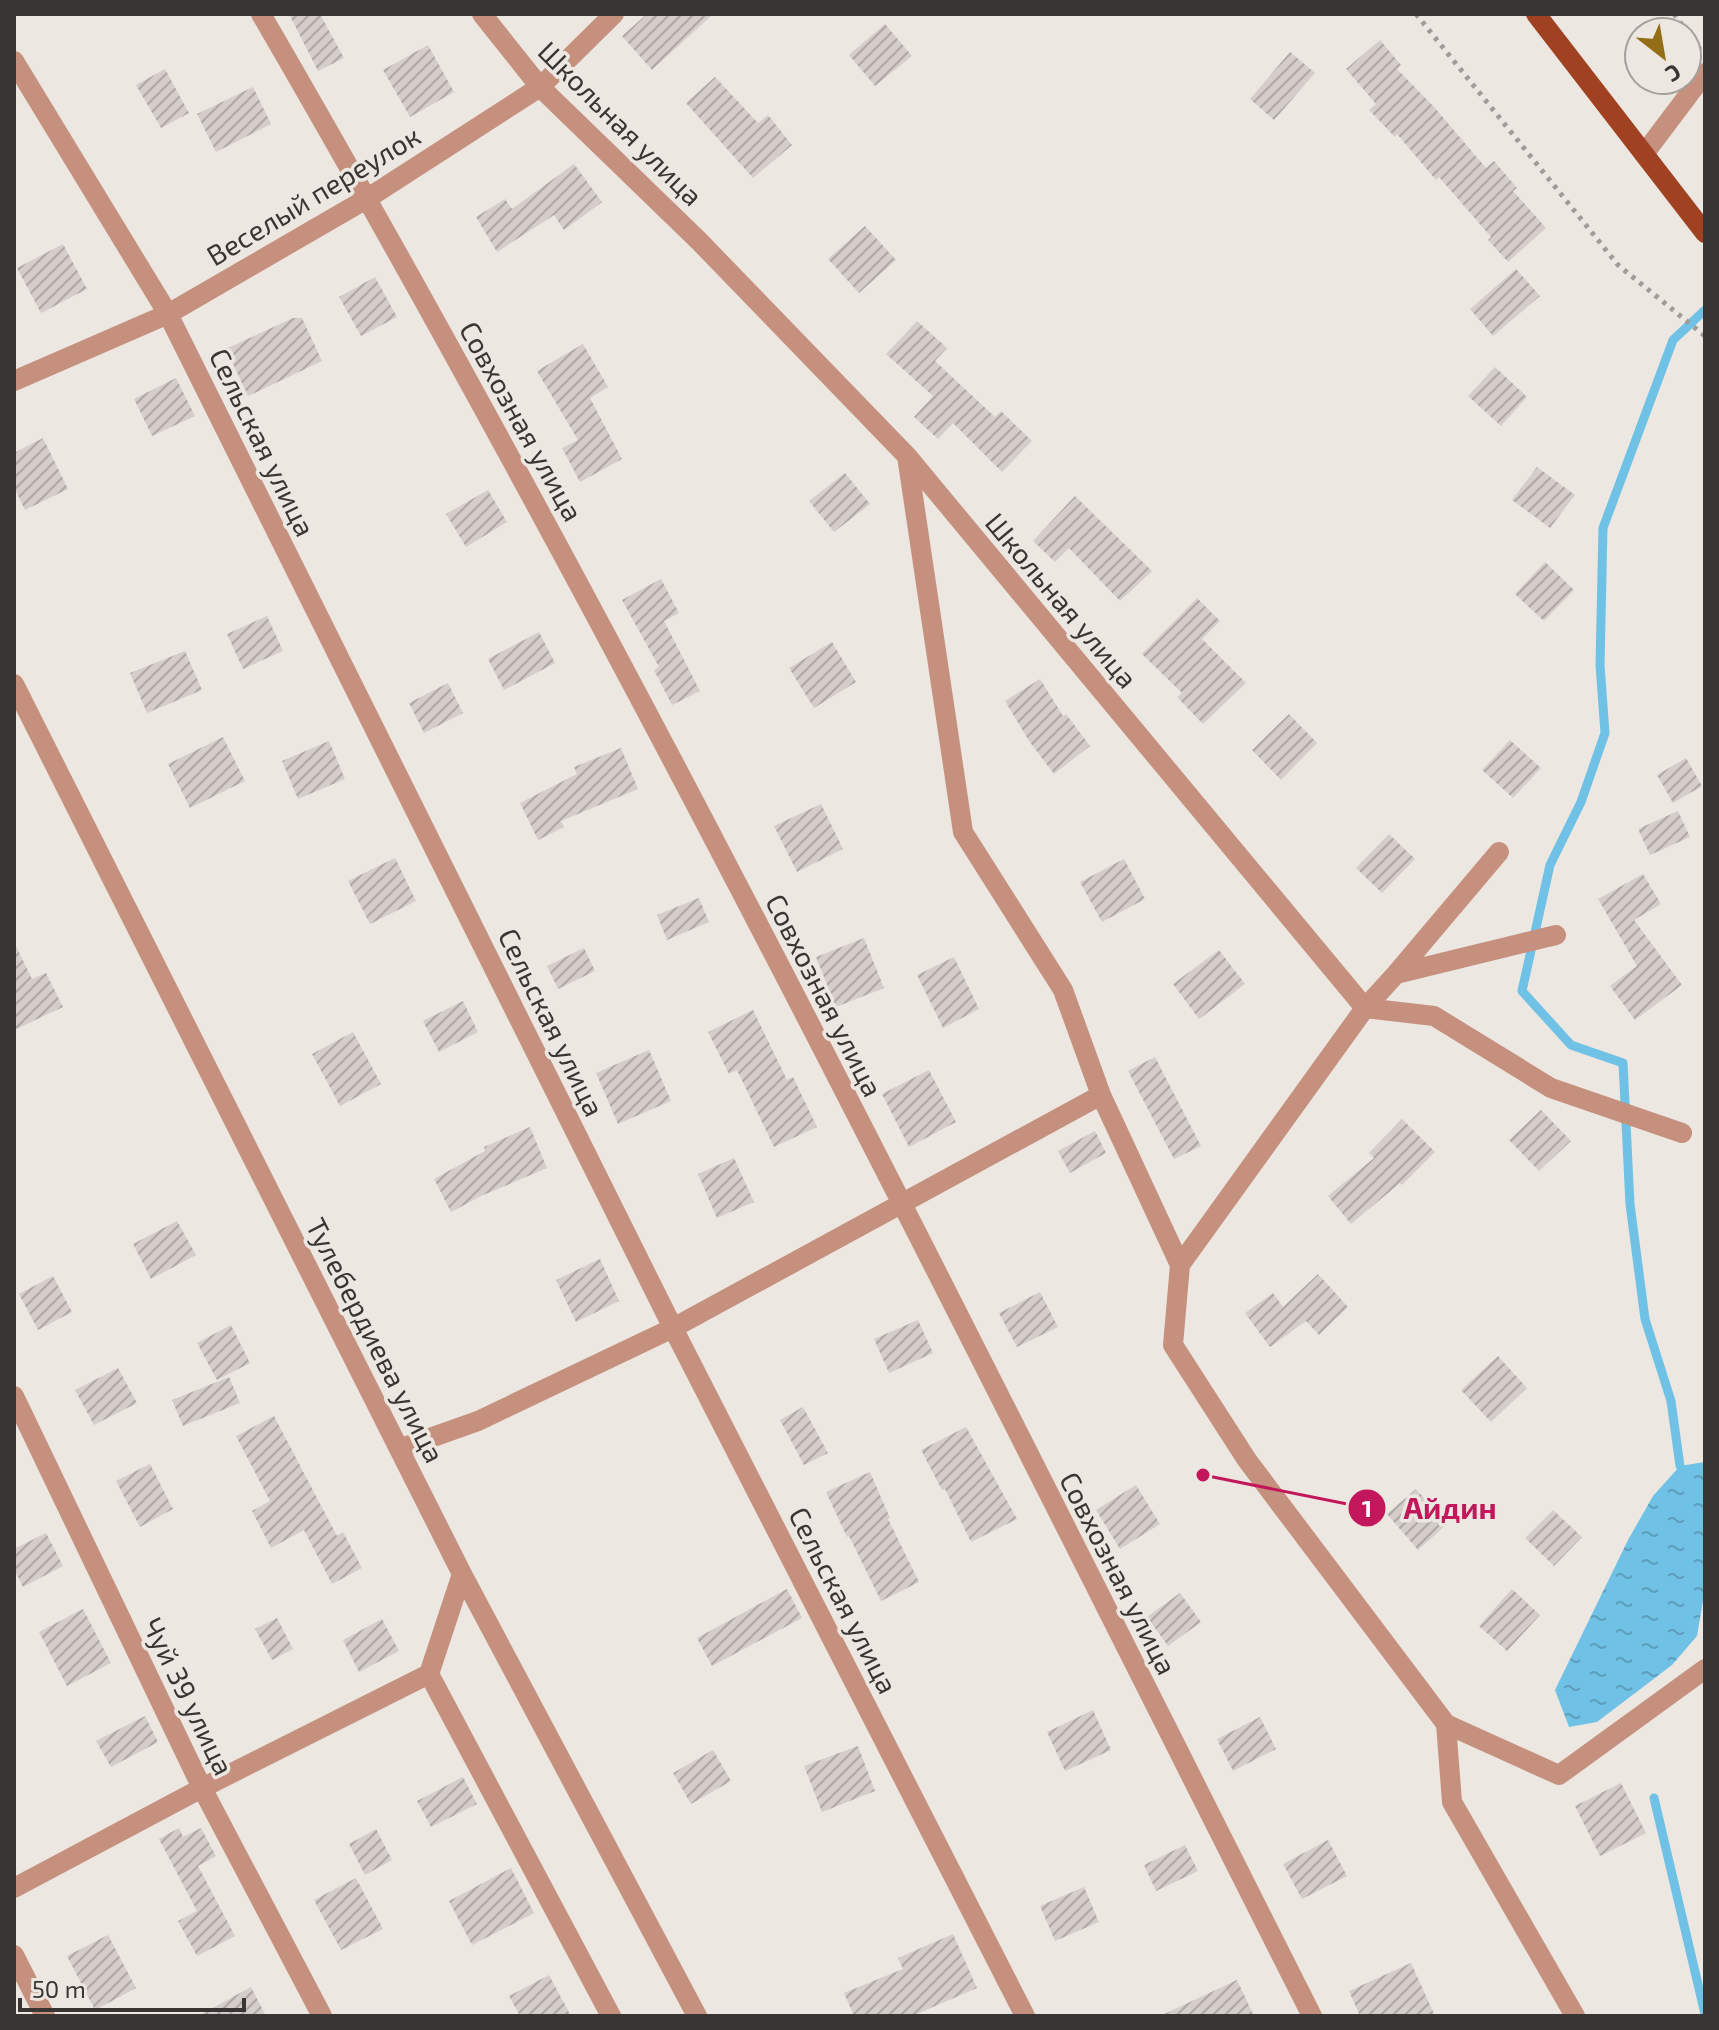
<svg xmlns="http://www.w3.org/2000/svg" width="1719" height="2030" font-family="'Exo 2',sans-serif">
	<defs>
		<pattern id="water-ripples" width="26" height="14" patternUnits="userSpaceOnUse" patternTransform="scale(2)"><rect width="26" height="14" fill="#6fc1e6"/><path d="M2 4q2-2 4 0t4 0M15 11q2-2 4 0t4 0" fill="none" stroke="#5c9ebb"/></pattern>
		<pattern id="building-hatch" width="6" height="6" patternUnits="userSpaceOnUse" patternTransform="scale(2)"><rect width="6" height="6" fill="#d5cdca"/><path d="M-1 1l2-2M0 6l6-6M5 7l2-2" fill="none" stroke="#aea7a5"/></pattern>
	</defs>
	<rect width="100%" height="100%" fill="#ece7e1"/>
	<path fill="url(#water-ripples)" d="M1705,1462V1589L1697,1636L1672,1665L1597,1722L1569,1727L1555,1690L1628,1540L1653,1496L1680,1466Z"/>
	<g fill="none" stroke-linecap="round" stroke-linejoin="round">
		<path stroke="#6fc1e6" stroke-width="9" d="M1680,1466L1671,1401L1645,1319L1630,1204L1623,1063L1571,1045L1522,991L1550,865L1581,802L1605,733L1600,665L1603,528L1673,340L1705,310
			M1654,1798L1705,2014"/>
	</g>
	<path fill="url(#building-hatch)" d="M289,14H320L344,58L318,71Z
		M647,14H713L652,70L622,36Z
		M885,24L912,56L875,86L849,55Z
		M1380,40L1401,65L1397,69L1435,108L1486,168L1494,161L1517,188L1513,191L1546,228L1508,262L1488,240L1491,237L1439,177L1436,180L1397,134L1395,137L1369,110L1376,104L1346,69Z
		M428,45L454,92L410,117L383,70Z
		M1290,52L1315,73L1274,120L1250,99Z
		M165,69L189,113L161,128L136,85Z
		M715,77L758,123L768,115L792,145L753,178L686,103Z
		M253,87L271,124L216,152L197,114Z
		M574,164L602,202L564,230L554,215L497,252L476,217L505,199L512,209Z
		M865,226L896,260L859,293L828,259Z
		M63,244L87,289L41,313L17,268Z
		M1516,269L1540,296L1493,336L1470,309Z
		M375,277L397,317L361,336L339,297Z
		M293,318H302L322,361L248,396L226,349Z
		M917,321L947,348L935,361L995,417L1001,411L1032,441L1002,472L953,423L938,439L914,417L933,396L886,354Z
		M583,344L608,387L590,398L622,459L580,482L562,448L578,440L537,371Z
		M1495,367L1527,397L1501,426L1468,396Z
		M176,378L195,416L152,436L134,399Z
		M43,438L68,489L25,510L14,487V453Z
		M1537,467L1575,495L1550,528L1512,500Z
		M845,473L870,504L834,532L809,501Z
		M488,490L507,522L466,547L446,514Z
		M1075,496L1152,571L1120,601L1069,548L1055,562L1033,541Z
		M1545,562L1574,590L1544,621L1515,594Z
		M661,579L679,613L664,621L700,691L672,705L654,670L659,667L622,600Z
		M1197,598L1220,621L1202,639L1246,683L1203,724L1177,697L1182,693L1142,654Z
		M267,616L283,651L243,669L227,634Z
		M539,632L555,663L504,690L488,659Z
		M832,642L856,682L814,708L789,668Z
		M185,651L202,690L147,713L130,673Z
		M1040,679L1063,716L1066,714L1090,746L1054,774L1029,741L1005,701Z
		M448,683L463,713L424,733L409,703Z
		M1289,714L1317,743L1281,780L1252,750Z
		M223,737L245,781L190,808L168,764Z
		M1510,740L1541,768L1513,798L1482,770Z
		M329,741L345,779L298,799L282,761Z
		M621,748L638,789L561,821L564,827L538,840L520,803L577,774L574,767Z
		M1686,758L1702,786L1673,803L1657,775Z
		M821,804L843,849L797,872L774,826Z
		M1678,811L1690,837L1650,855L1638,829Z
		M1389,834L1415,859L1382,893L1356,868Z
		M395,858L416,901L370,924L348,881Z
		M1124,859L1145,899L1102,922L1080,882Z
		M1643,874L1661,904L1634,920L1682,985L1635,1020L1610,986L1637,966L1598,899Z
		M699,898L709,922L667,940L657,915Z
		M864,938L884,988L836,1007L816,957Z
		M14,942L32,979L46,973L63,1007L14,1030Z
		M584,948L595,971L558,989L547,966Z
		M1219,950L1245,984L1199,1019L1173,984Z
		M954,957L979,1009L943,1028L917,975Z
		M463,1001L478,1032L439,1052L423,1021Z
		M753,1010L787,1080L793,1077L817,1127L774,1147L737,1070L729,1074L708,1032Z
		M353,1032L381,1084L340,1106L312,1054Z
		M649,1050L671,1101L618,1124L596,1073Z
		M1155,1057L1201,1146L1174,1159L1128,1071Z
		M929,1070L956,1122L909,1147L882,1094Z
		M1541,1110L1571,1141L1539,1171L1509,1140Z
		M1402,1119L1435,1152L1402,1185L1400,1183L1351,1224L1328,1196L1374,1158L1369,1153Z
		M530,1127L547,1168L481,1196L451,1212L434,1179L485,1151L484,1147Z
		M1095,1131L1106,1153L1070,1173L1058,1151Z
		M734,1158L754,1202L717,1218L698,1174Z
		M177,1221L196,1255L151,1279L133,1244Z
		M600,1259L619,1301L576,1322L556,1280Z
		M1318,1274L1348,1307L1319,1335L1306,1321L1270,1347L1245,1313L1273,1293L1283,1307Z
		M53,1276L72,1312L38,1330L19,1294Z
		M1040,1292L1058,1327L1017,1347L999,1313Z
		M918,1320L933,1353L889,1373L874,1339Z
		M231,1325L250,1363L217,1380L197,1343Z
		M1498,1356L1527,1388L1491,1422L1461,1390Z
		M118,1368L137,1403L94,1425L75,1390Z
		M229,1377L240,1403L183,1426L172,1400Z
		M803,1407L828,1453L804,1465L780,1420Z
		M274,1416L337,1536L343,1532L362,1568L332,1584L304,1530L271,1548L252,1511L270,1501L236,1436Z
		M966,1427L1017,1519L971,1542L945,1489L942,1490L921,1450Z
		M150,1464L173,1509L140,1527L116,1481Z
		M870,1472L890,1518L888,1519L919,1582L881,1601L849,1536L847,1537L826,1492Z
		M1136,1485L1160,1524L1120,1549L1096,1510Z
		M1416,1489L1447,1524L1418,1550L1387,1514Z
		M1553,1510L1582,1537L1554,1566L1525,1538Z
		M46,1533L63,1566L23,1587L14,1569V1549Z
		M787,1589L802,1618L712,1666L697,1638Z
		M1512,1589L1540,1615L1507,1651L1479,1626Z
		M1180,1593L1201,1622L1168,1646L1147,1617Z
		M83,1609L111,1663L67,1686L39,1632Z
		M277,1618L293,1649L272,1660L255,1629Z
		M382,1619L399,1651L359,1672L343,1640Z
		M1093,1710L1111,1750L1065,1771L1047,1732Z
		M145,1716L158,1742L111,1767L96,1741Z
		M1260,1717L1276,1749L1233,1771L1217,1739Z
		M858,1746L875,1791L822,1812L804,1766Z
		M713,1750L731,1781L691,1804L673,1773Z
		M463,1777L477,1804L431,1827L417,1801Z
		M1621,1783L1646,1833L1600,1856L1575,1806Z
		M179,1828L183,1837L201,1828L216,1856L198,1866L235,1936L197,1956L178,1921L197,1911L159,1839Z
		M376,1829L392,1860L365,1875L349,1844Z
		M1328,1840L1347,1876L1302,1899L1283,1864Z
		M1185,1845L1198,1871L1156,1891L1144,1865Z
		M511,1868L534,1913L472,1945L449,1901Z
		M356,1878L383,1929L341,1950L314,1900Z
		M1084,1887L1099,1922L1055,1941L1040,1906Z
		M953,1934L977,1988L912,2016H854L844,1993L903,1969L898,1958Z
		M108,1935L136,1988L95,2010L67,1956Z
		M1411,1963L1435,2016H1360L1349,1991Z
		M549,1975L571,2016H520L509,1996Z
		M1237,1980L1254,2016H1160Z
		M251,1987L266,2016H198Z"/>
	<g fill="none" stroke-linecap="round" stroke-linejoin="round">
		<path stroke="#9f9b97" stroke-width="5" stroke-dasharray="4 6" stroke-linecap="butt" d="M1416,14L1618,265L1705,336
			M1674,14L1702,52"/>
		<path stroke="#c6907f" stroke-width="20" d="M261,14C640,666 972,1343 1312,2016
			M482,14L540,87L699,241L907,456L1365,1008L1180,1265
			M14,61L168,314L673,1328L1025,2016
			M1644,154L1705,73
			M14,381L168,314L368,198L540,87L614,14
			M907,456L963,832L1063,990L1101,1095L1180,1265L1173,1345L1247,1460L1446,1724L1559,1775L1705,1669
			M14,684L462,1574L697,2016
			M1396,974L1499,852
			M1365,1008L1434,1016L1551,1088L1682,1133
			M1365,1008L1396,974L1556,935
			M14,1396L202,1788L322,2016
			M399,1449L478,1421L673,1328L1101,1095
			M429,1674L611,2016
			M1446,1724L1452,1802L1575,2016
			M14,1888L202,1788L429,1674L462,1574
			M14,1955L45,2016"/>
		<path stroke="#a04222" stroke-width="20" d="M1536,14L1705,233"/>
	</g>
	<g text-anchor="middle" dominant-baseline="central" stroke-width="7" stroke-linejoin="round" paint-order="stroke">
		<g font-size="28" fill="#383533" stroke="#ece7e1">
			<text transform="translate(621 123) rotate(45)">Школьная улица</text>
			<text transform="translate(313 195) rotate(-31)">Веселый переулок</text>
			<text transform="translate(522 421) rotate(61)">Совхозная улица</text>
			<text transform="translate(263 442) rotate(64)">Сельская улица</text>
			<text transform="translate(1062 600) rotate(50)">Школьная улица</text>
			<text transform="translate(825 995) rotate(63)">Совхозная улица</text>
			<text transform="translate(552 1022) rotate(64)">Сельская улица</text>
			<text transform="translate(376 1340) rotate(63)">Тулебердиева улица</text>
			<text transform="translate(1119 1573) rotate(63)">Совхозная улица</text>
			<text transform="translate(844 1600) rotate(63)">Сельская улица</text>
			<text transform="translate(189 1696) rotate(64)">Чуй 39 улица</text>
		</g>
	</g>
	<path fill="none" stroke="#c2185b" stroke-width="3" d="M1203 1475L1367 1508"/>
	<g fill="#c2185b" stroke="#ece7e1" stroke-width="3">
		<circle cx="1203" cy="1475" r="8"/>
		<circle cx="1367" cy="1508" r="20"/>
	</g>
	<g font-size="24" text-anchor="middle" font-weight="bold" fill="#fff">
		<text x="1367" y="1517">1</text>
	</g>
	<g font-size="30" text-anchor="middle" font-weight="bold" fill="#c2185b" stroke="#ece7e1" stroke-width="7" stroke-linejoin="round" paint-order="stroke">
		<text x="1450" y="1519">Айдин</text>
	</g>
	<rect width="1719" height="2030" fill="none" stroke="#383533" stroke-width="32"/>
	<g transform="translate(1663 56) rotate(149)"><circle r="38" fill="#ece7e1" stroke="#a4a09b" stroke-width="2"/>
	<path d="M0-6L14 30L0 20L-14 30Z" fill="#946e17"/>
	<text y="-12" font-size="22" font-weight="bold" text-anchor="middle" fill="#383533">С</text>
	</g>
	<path d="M20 1998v12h224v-12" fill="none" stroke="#383533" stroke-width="4"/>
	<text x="32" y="1998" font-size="24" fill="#383533" stroke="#ece7e1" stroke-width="6" paint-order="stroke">50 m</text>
</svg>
